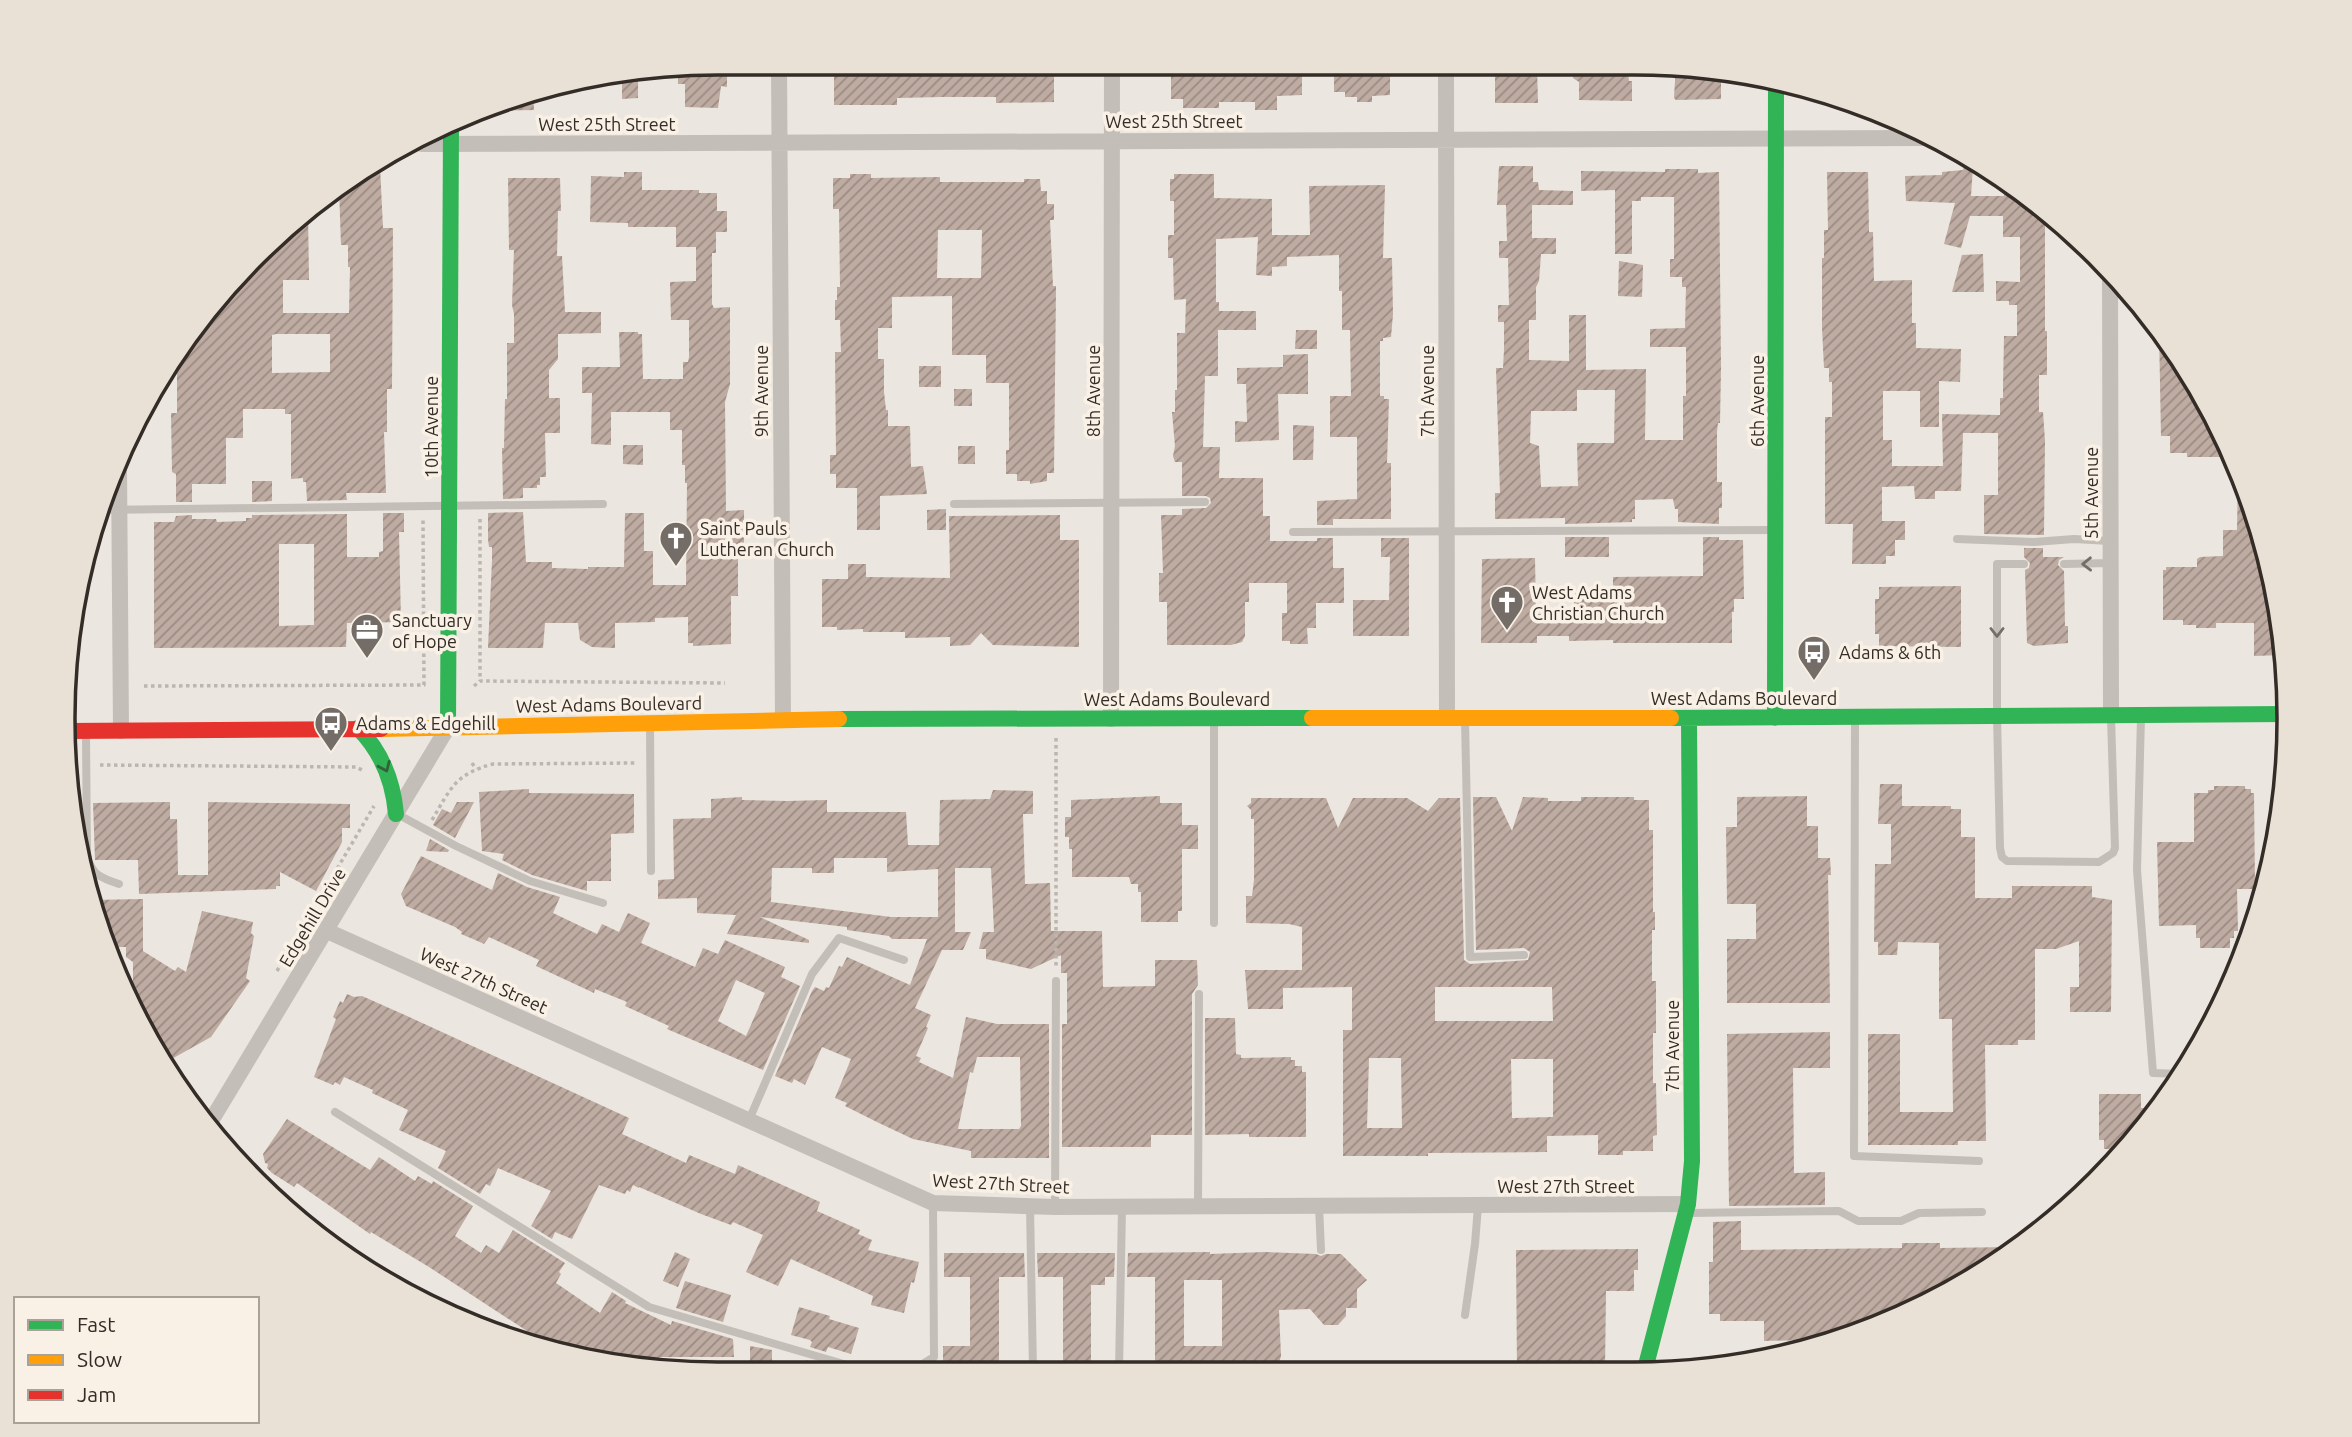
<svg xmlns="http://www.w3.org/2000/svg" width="2352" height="1437" font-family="Ubuntu,sans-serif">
	<defs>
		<pattern id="building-hatch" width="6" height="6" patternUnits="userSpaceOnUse" patternTransform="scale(1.75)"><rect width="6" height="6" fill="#beaba1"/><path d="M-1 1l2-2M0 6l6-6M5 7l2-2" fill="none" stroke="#9b8b83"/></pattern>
	</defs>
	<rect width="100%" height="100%" fill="#ebe6df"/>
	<path fill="url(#building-hatch)" fill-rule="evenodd" d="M834,63H850V69H920V63H970L971,76H1012V70L1049,69V71H1054V102L996,103V97H941L897,98V105H834Z
		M1237,64L1302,67V95L1277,96V110H1255V102H1219V108H1183V99H1171V69H1224V65Z
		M1676,64L1721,73V99L1676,100L1674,98Z
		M1627,65L1629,81H1632V101L1579,100V82L1573,78V66Z
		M1334,66L1390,67V95L1372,96V102H1357V97H1345V92H1334Z
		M1521,66H1537L1538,103H1495V69H1513Z
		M685,69L727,71V87L721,86L718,108L685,107V84H678V71H685Z
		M638,76V98L622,99V79Z
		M533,94L534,110L487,111L508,98Z
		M1965,165L1973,166L1971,196H2004L2003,178L2041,209V222H2045V331H2047V375H2039V412H2043L2045,441L2044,535L1984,534V495H1998V433H1963L1961,491H1935V499H1915L1914,486L1882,487V521H1905V540H1895V556H1886V564H1852L1853,524H1825V417H1832V382H1829V368H1824L1822,328V258H1824V230H1828L1827,172H1868L1869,232H1873L1874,281L1912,280V323H1916V348L1961,349L1960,382L1939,381V427H1920V391H1883V440H1892V466H1943L1942,414L2000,415V398H2003V387L2004,336H2017V305H2009V301H1996V281L2020,282V237H2003V216H1970L1961,248L1944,244L1955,203L1906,201L1905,176L1942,175V172L1963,170Z
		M380,166L383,228H393L392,389H387V432H384L386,493H346L347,500L307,501L306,482H303V478L291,479V414H285V409H243V438H226V484H192V502H176V474L172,472L171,413H177V374H174V354L308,211L309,280H283V313H349L350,267H348V245H341L339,188ZM276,334H330V372L272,373V335Z
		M1499,166H1533V182H1538L1539,190L1573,191V205H1532V238H1556V254H1541L1539,281L1536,287V320H1529V360L1569,361V315H1586V370L1646,369L1645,440H1683V396H1686V347H1650V329L1685,328L1686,287H1682V277H1670V259H1674V197H1641V201H1632V254H1615V190L1581,191V171L1665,172V169H1698V173L1719,172L1721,367L1720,423H1718L1717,432V482H1722V508H1719V524L1678,522V509H1675L1673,499L1635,500V519H1632V522L1565,524V518L1495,519V493H1500L1496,368H1503L1504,350V322H1498V305H1509L1508,258H1499V241H1507L1506,205H1497ZM1577,390H1615L1614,443H1577L1578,486L1541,487L1539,446L1530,443L1531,411H1577Z
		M624,172H642V190H699V193H717V211H727V232H716V253H712V304L714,308L730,307V384L725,402L726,511L744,510V549H738V596H731V644L693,646V643H688V617L655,618V622L615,623V648L592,647L580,640L578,623H545L543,648H488L492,560V547H489L488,539V513L523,512L526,562H552V568L588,569V567H624L625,513H644V551H653V585H686L687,483H685V465H682V430H670V412H611V445L591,444L592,393H582V367H620L619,332H638V334H642L643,379H683V362H688L689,357V320H671L670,282L696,281V247H676V227H628V223L590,222L591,176L624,177Z
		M850,174H871V178L940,177V182H1024V179H1040L1041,191H1047V204H1054V220H1050L1053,286H1056L1054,473H1047V481L1030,484V481H1017V474H1006V450H1009V383H986V355H952V296L892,297V328H878V359H884V392L886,410H888V426H910L911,467L923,466L927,494L880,496V530H857V488H836V474H830V455H836L835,352H841L840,320H835V300H837V287H840L839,209H833V178H850ZM938,230H982L981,278H937Z
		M1174,174H1214V198L1272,199V235H1310L1309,186L1385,185L1383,258H1392L1393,314L1391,337L1383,338V341H1380V396H1384V399H1389L1387,463H1391V519H1333V525H1317V501L1357,499V437H1330V396H1351L1350,330H1342V291H1339V255L1287,257V266L1272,267V276L1256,275L1258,237L1216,239V302H1219V311H1256V330H1218V376H1205L1203,447H1220L1219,478H1263V516H1270V541H1317V538H1333V568H1344V603H1316V628H1307L1308,644H1290V641H1282V613H1287V583H1249V602H1245V636L1242,642L1231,645H1167V602H1159V573H1163L1161,515H1182V509L1206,508L1211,503L1210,498L1206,496H1182V462H1175L1173,456L1175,446L1172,412H1175V390H1177V333H1185L1186,299L1174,300L1173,258H1168V235H1174V201H1170V179H1174Z
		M508,178H560L561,211H558L557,256H562L565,312H601V333L558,334V359L549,370V398H560V433H545L546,477H540V485H537V488H523V498L503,499L502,448H504L505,399H507V343H514V314L512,305L514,250H509Z
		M1983,254L1984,292H1952L1962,255Z
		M1619,261L1643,265L1642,297L1618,296Z
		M1296,330H1317V349H1295Z
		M2159,331L2179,355L2233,457H2187V453H2170V436H2161Z
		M1308,354V394H1278L1279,440L1235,442V421L1247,422L1246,384H1237V368L1283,367V355Z
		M919,366H941V387H919Z
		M954,389H972V406H954Z
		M1293,425L1314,426L1313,460H1293Z
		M623,445H643V465L623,464Z
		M958,446H975V464H958Z
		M2238,475H2241L2275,587V622H2279L2283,655L2254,656V623H2216V628H2196V625H2183V620H2163V570H2166V567H2197V559L2200,557L2223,556V530H2237Z
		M252,481H272V501L252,502Z
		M946,509V530H927V510Z
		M383,513H404V532H399L401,622L347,623L346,647L154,648V522H174L176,516L192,515V519H216L217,522L246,521V518H252V515L347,514V557H379V552L383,551ZM279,544H314V625L279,626Z
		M1060,515V540H1079V647L993,645L981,633L970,645L950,646V637L905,638V632H863V629L837,630V627H822V579H848V564H866V577L950,578L949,516Z
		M1565,537H1609V557H1565Z
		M1703,537H1719V540H1743L1744,599H1734V612H1732V643H1613V640L1569,641V636H1537V643H1481L1482,559L1535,558L1536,614L1573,613L1575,593H1613V577L1703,576Z
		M1381,538H1409V636H1353V600H1389L1390,557H1381Z
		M2024,548H2043V557H2064L2059,560L2058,565L2064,571L2065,626H2068V643L2034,646L2027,643L2025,570L2029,568L2030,563L2024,557Z
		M1961,586V647L1879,646V634H1875V599H1879V587Z
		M1880,784H1902V806H1951V809H1961V837H1975V898H2012V886H2092V897L2112,900L2111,1012H2070V987H2079V941L2056,949H2035V1040H2018V1045H1985L1986,1141H1958V1145H1868V1034H1900V1112H1953L1952,1019H1939V943L1898,942L1897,955H1878V942H1874L1875,864H1891V824H1878Z
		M2214,786H2245V789H2251V793H2254L2255,889H2237L2238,931H2234V938H2230V948H2200V938H2196V925L2159,926L2157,842H2194V793H2208V790H2214Z
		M529,789V793L634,794V833L611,834V881H587V891L532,875L502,860L504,854L482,851L479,792Z
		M993,790L1033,791V814H1023L1025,884L1050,883L1051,931H1102L1103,987L1155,986V960H1197L1198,985L1192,994V1135H1151V1147H1062V1024H1067V973H1061V955L1031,969L986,959V949H979L983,932H994L991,868H955V932H971L963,950H942L915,1008L931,1015L926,1027L928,1028L916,1056L921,1058L919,1062L953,1078L966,1017L997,1024H1049V1158H971V1151L913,1139L879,1123L845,1106L847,1103L835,1098L851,1059L822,1047L805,1085L794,1079L792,1083L775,1076L812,991L815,987L824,991L826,987L829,988L839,966L842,967L847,957L910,985L927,939H892L889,936L847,930V927L760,917L809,940V943L727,934L736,915L697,913V898L658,899V880L674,879L673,819L711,818V799L742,797V800L787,801L827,800V812H906L908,845H939L940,800L990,799ZM834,858H887V872L938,869V917H891L771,902L772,868H812V873H834ZM977,1057H1020L1021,1126L1019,1129H958L970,1072L973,1073Z
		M1160,796V803H1182V825H1198V849H1182V911H1178V922H1141V892H1138V884H1131L1129,877H1072V849H1069V837H1065V817H1071V800Z
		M1807,796V826H1818V858H1830L1831,875H1828L1830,1003H1727V939H1756V904H1727L1726,827H1737V797Z
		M1473,797H1496L1512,831L1523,797L1548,798V801H1581V797H1634V800H1649V830H1653V912H1655V930H1652V981H1656V1033H1653V1083H1656L1657,1135L1653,1136V1151H1623V1155H1598V1135L1547,1136V1152L1428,1153V1156H1343V1030H1352V987L1283,988V1009H1248L1245,970H1302V927L1289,924L1246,923V896H1252L1254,880V819H1251V810L1247,806L1251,803V798H1326L1338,828L1353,798H1407L1428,811L1439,798H1460L1464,960L1470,964L1528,960L1530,952L1524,948L1476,950ZM1435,987H1552L1553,1021H1435ZM1369,1058H1401L1402,1128H1367ZM1511,1059H1553V1117L1512,1118Z
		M170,802V819H177L178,875H208V802L350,804V828H342V842L316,891L280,872V886H276V889L139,894L138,860H95L93,803Z
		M457,802H474L455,838L433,825L442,809L451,813Z
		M430,839L449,850L448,852L426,851Z
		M421,856L492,890L498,873L527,887L560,897L553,913L597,934L602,924L619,932L628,913L650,923L641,943L695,967L703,948L718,954L725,940L785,967L781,977L800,986L763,1070L667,1029L669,1026L625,1006L627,1002L595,989L594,993L536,966L539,960L489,937L484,944L473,939L461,934L462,932L455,927L406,906L401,894ZM736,980L765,993L746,1036L718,1021Z
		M143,899V951L175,971L178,967L186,972L202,911L253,922L251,933L254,936L246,978L250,981L211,1037L168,1061L128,985H133V962L126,957V947H107L98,930L93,900Z
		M347,994L354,997L362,996L407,1016L629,1118L622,1134L686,1163L689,1155L735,1174L738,1165L820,1202L817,1211L860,1230L858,1234L872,1240L868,1250L919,1262L914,1283L911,1282L904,1313L871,1305L873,1296L791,1259L778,1286L746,1272L763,1235L733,1222L731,1225L701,1214L639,1187V1188L633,1185L630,1192L627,1190L625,1194L599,1185L572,1239L555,1232L552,1239L531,1226L551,1191L498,1168L490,1186L486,1184L480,1194L438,1168L446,1151L399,1130L408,1110L372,1093L373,1090L344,1077L340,1085L335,1082L333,1085L314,1077L336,1019L333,1017L340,1001L343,1003Z
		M1205,1018H1235L1236,1054L1241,1055V1058L1291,1057V1060H1295V1066H1302V1072H1306V1137H1249V1134L1205,1135Z
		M1830,1032V1068H1793L1794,1173L1825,1172V1205L1729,1206L1727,1034Z
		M2099,1094H2141V1108H2158L2124,1149H2104V1140H2099Z
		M287,1119L370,1170L379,1157L415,1181L418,1176L432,1184L433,1181L473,1206L455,1236L481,1253L486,1245L499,1253L513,1230L565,1263L559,1272L561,1274L556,1283L600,1313L612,1292L626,1301L625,1303L671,1325L672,1321L733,1339L734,1357H658L680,1367L678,1373H675L553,1348L429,1267L371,1232L370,1234L297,1183L294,1187L272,1173L267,1168L268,1164L265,1163L263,1154Z
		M1741,1221V1250L1902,1248V1243H1940V1248L2012,1247L1962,1286L1845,1339L1764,1341V1321H1720V1314H1709V1262H1713V1222Z
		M1638,1249V1270H1634V1291H1606L1605,1369H1517L1516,1250Z
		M675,1252L690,1259L678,1287L663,1281Z
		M1210,1252V1254L1265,1252L1316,1254L1321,1256L1326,1254H1341L1367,1280L1357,1289V1308H1346V1316L1338,1325H1324L1310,1309L1279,1310L1281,1356L1277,1370L1155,1371V1277H1127L1128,1253ZM1184,1280H1222V1346H1184Z
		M944,1253H1024L1025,1277H999V1371L943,1372V1346H970V1277H944Z
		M1037,1253H1115L1114,1277H1105V1285H1091V1371H1063V1277H1038Z
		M685,1281L731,1295L723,1322L676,1308Z
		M799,1307L830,1316L829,1319L859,1328L851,1354L828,1347L826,1352L810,1347L812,1342L810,1340L791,1335Z
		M750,1346L772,1350V1372H750Z
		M806,1360L823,1365L821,1372H803Z"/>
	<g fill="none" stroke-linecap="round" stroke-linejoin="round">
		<path stroke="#bdb6b0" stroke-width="3.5" stroke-dasharray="3.5 3.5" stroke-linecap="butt" d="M480,519V681
			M144,686L424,685L423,520
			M474,686L480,681L725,683
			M1056,738V969
			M472,763L476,769
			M100,765L356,767L364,771
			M432,820C451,788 455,774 493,764L637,763
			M277,971L374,806"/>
		<path stroke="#c4beb8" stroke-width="8" d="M954,504L1205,502
			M97,510L603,504
			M1293,532L1772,530
			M1957,539L2034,542L2074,539L2110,541
			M2024,564H1997V716L2000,848L2002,857L2007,861L2099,862L2113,853L2115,848L2111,717
			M2064,564L2110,563
			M2141,717L2137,870L2153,1073L2183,1074
			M1465,720L1470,957L1524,955
			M1855,720L1854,1156L1979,1161
			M650,723L651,871
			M86,734L87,856C92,875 101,878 119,884
			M2280,811L2281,717
			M399,815L456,846L530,881L603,903
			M1214,923V721
			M335,1112L649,1307L871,1372
			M749,1120L812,974L839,938L904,960
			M1030,1206L1033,1371
			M1319,1206L1321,1250
			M1055,1207L1056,981
			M1198,1207L1199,994
			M1689,1213L1839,1211L1858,1221H1901L1919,1213L1982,1212
			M1465,1315L1475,1244L1478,1206
			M1119,1371L1122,1207
			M910,1372L934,1357L933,1203"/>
		<path stroke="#c4beb8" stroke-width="16" d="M779,63L783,719
			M1446,64L1447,717
			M422,144L1926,138
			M2110,271L2111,714
			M119,465L121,731
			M1111,719L1112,64
			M327,931L933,1203L1055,1207L1688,1204
			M208,1126L448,727"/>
		<path stroke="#30b455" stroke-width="16" d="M1671,718L2289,714
			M1775,718L1776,84
			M839,719L1312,718
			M448,727L451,128
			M358,728C382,752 393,780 396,814
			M1645,1369L1688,1204L1692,1161L1689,718"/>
		<path stroke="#ff9f0a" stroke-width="16" d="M1312,718H1671
			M381,729L839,719"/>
		<path stroke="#e5322d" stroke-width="16" d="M65,731L381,729"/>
	</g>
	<defs><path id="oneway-chevron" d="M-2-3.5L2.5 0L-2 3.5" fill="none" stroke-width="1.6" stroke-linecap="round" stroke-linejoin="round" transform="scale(1.75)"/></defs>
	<g stroke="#756e68">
		<use href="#oneway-chevron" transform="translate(2087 564) rotate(179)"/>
		<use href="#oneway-chevron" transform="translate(1997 632) rotate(90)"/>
	</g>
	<use stroke="#326239" href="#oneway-chevron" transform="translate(385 767) rotate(66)"/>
	<defs>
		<symbol id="church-pin" viewBox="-11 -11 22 30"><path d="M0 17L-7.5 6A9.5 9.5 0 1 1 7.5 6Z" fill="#746d67" stroke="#f9f1e5"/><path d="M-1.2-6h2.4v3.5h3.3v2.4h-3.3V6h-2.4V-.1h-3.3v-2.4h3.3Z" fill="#fff"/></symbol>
		<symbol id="office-pin" viewBox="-11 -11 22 30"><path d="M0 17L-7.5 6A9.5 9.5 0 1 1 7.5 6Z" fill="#746d67" stroke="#f9f1e5"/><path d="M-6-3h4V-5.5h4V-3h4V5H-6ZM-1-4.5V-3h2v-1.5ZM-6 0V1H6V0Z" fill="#fff"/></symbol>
		<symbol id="bus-pin" viewBox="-11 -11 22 30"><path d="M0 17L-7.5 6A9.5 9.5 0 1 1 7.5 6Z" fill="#746d67" stroke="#f9f1e5"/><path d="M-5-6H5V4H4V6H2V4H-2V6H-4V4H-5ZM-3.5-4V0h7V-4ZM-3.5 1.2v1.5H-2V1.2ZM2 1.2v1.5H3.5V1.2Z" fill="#fff"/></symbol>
	</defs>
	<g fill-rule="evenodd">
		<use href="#church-pin" x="657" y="519" width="38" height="52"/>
		<use href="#church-pin" x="1488" y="583" width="38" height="52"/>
		<use href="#office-pin" x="348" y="611" width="38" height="52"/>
		<use href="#bus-pin" x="1795" y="633" width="38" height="52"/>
		<use href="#bus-pin" x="312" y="704" width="38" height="52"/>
	</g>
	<g text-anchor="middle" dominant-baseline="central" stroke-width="7" stroke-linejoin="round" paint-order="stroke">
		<g font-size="18" fill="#342c27" stroke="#f9f1e5">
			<text x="1174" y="121">West 25th Street</text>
			<text x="607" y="124">West 25th Street</text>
			<text transform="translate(761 391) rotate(-90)">9th Avenue</text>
			<text transform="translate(1093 391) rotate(-90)">8th Avenue</text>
			<text transform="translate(1427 391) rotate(-90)">7th Avenue</text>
			<text transform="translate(1757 401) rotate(-90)">6th Avenue</text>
			<text transform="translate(431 427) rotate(-90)">10th Avenue</text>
			<text transform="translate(2091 493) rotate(-90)">5th Avenue</text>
			<text x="1744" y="698">West Adams Boulevard</text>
			<text x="1177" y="699">West Adams Boulevard</text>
			<text transform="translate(609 704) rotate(-1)">West Adams Boulevard</text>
			<text transform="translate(312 917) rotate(-59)">Edgehill Drive</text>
			<text transform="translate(484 980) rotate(24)">West 27th Street</text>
			<text transform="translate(1672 1046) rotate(-90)">7th Avenue</text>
			<text transform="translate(1001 1183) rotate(3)">West 27th Street</text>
			<text x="1566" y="1186">West 27th Street</text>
		</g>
		<g font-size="18" fill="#342c27" stroke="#f9f1e5" text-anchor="start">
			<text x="700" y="528">Saint Pauls<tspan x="700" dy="21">Lutheran Church</tspan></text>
			<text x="1532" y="592">West Adams<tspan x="1532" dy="21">Christian Church</tspan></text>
			<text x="392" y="620">Sanctuary<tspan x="392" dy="21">of Hope</tspan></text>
			<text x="1839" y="652">Adams &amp; 6th</text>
			<text x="356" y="723">Adams &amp; Edgehill</text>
		</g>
	</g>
	<path d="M0 0H2352V1437H0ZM718 75H1634A643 643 0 0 1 2277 718V719A643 643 0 0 1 1634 1362H718A643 643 0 0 1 75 719V718A643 643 0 0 1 718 75Z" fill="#e9e1d6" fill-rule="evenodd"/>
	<path fill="none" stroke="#342c27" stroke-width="3.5" d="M718 75H1634A643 643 0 0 1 2277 718V719A643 643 0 0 1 1634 1362H718A643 643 0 0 1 75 719V718A643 643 0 0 1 718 75Z"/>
	<rect x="14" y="1297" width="245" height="126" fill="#f9f1e5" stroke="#aaa299" stroke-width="2"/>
	<rect x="28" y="1320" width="35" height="10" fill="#30b455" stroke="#aaa299" stroke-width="2"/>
	<text x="77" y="1332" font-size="21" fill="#342c27">Fast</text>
	<rect x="28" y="1355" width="35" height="10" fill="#ff9f0a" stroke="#aaa299" stroke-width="2"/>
	<text x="77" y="1367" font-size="21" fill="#342c27">Slow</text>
	<rect x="28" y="1390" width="35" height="10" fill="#e5322d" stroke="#aaa299" stroke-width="2"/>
	<text x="77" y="1402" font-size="21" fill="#342c27">Jam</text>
</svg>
